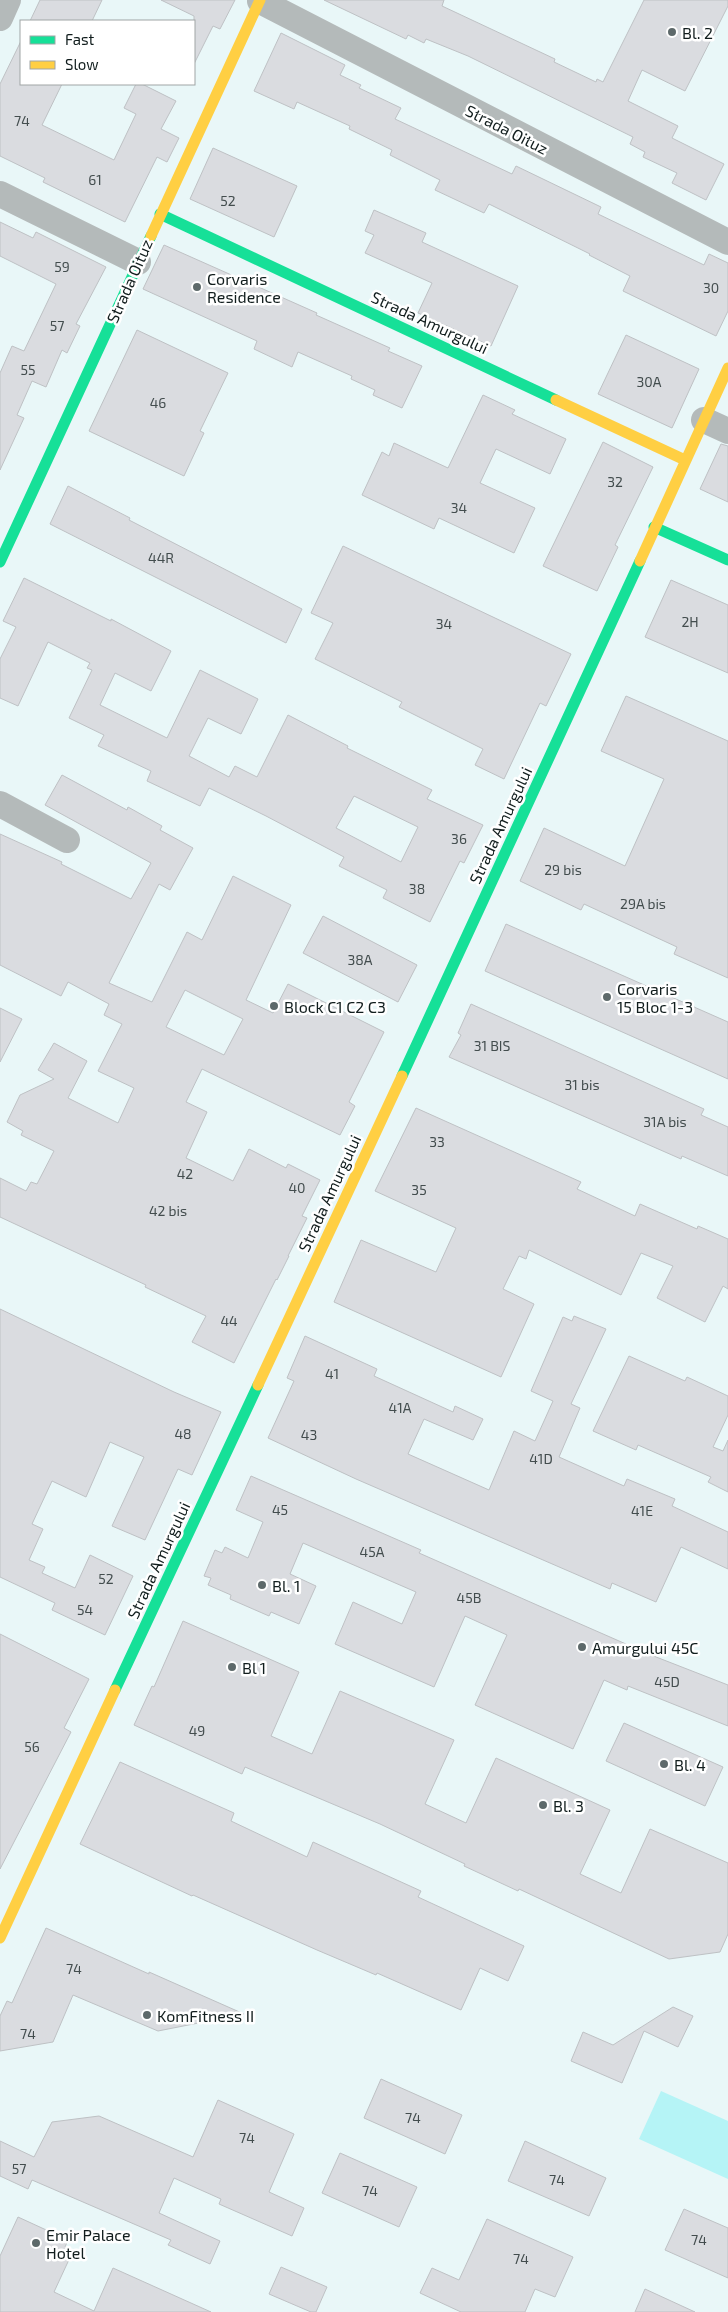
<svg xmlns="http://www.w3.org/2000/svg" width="728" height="2312" font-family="'Exo 2',sans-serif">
	<rect width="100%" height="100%" fill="#e9f7f8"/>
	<path fill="#b5f4f6" d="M661,2091L728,2121V2179L639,2139Z"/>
	<path fill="#dadce0" stroke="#bec1c4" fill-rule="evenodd" d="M40,0H102L92,21H30Z
		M161,0H235L220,29L213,26L194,64V16Z
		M324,0H444L442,6L555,59L554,62L596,82L597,79L603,82L644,0H728V6L685,91L642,70L628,101L678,126L672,138L724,164L706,200L672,183L677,173L643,157L645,152L630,144L633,137L468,56L426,39L424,43L408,35L406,39Z
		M281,33L345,65L340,75L361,85L359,88L401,108L395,119L512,174L516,166L601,207L598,214L704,265L709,254L728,263V311L716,336L623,291L630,276L589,255L590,254L489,204L484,213L435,190L440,180L390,155L392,150L349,129L350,126L297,102L294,109L254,91Z
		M21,41V84H62L42,125L114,160L136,114L124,108L136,84H142L176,101L161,129L179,138L167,162L157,157L125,222L43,182L45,178L0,156V84Z
		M213,148L297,186L274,237L190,199Z
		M374,210L426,233L422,242L518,286L491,346L418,313L432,283L365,253L374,235L365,231Z
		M0,222L33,238L36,232L106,267L76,324L80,326L67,353L62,350L46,387L32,381L17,415L24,418L0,470V373L12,346L24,351L56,284L0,256Z
		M164,245L317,313L316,315L390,348L388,351L422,366L402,408L373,395L375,390L351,379L352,376L298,352L292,367L254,349L257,341L143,289Z
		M137,330L228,373L200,431L204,433L184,476L89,431Z
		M626,335L699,369L672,428L598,394Z
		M483,395L515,410L512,414L566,439L550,474L496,449L480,483L535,508L514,553L439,518L434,529L362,495L382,452L389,456L394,443L448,468Z
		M603,442L653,467L615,545L618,547L597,591L543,566Z
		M721,444L728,446V502L700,489Z
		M68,486L130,518L129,520L302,609L286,643L50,524Z
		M343,546L571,654L546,706L540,703L504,779L475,765L483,749L399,707L402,702L315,659L333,623L311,613Z
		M24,578L111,621V619L171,651L151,691L115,673L100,705L167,738L200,670L258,699L241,734L208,718L189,756L229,777L235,766L257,777L288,715L348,746L347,748L432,790L427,799L483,825L464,863L460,861L430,922L383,898L387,890L339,866L344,857L266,816L209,788L200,806L147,781L151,771L98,746L104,735L69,718L92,670L87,668L90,663L48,642L18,706L0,698V659L16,627L3,621ZM354,796L418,827L401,862L336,828Z
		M671,580L728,605V673L645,637Z
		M626,696L728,741V978L674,954L677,947L584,904L581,910L520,881L544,828L625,866L664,779L601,751Z
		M62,775L127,810L128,807L162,826L160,830L193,848L170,890L159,884L109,983L152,1002L187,932L202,940L233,876L291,905L246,1000L273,1013L288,984L384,1032L349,1102L355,1106L340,1135L202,1069L186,1102L207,1112L186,1158L233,1181L249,1149L286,1168L288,1164L320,1180L302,1216L307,1218L288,1256H289L277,1280L276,1279L234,1363L192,1342L206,1316L145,1287L146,1285L0,1217V1178L26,1191L31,1182L37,1184L54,1151L21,1135L23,1131L7,1122L20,1095L54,1079L38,1070L54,1043L87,1061L68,1098L118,1123L134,1088L98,1071L122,1024L104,1015L109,1004L68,982L61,996L0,965V834L62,862L61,864L131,899L151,863L45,805ZM185,990L243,1019L224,1055L166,1027Z
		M323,916L417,965L398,1002L303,953Z
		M506,924L728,1022V1079L485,971Z
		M471,1004L704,1109L701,1115L728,1127V1176L682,1156L681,1159L449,1057L461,1035L458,1033Z
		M0,1008L22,1019L0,1062Z
		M416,1108L581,1182L577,1189L635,1216L640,1204L697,1229L698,1226L728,1239V1289L723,1286L705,1322L657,1298L673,1266L641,1253L621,1295L529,1250L526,1259L519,1256L503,1289L534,1304L501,1377L334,1302L361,1240L436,1272L456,1228L375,1191Z
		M0,1309L174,1392L221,1412L192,1475L178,1469L145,1540L112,1526L144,1457L110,1442L86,1497L52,1481L32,1524L43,1529L29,1560L45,1567L42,1573L75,1588L90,1555L133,1576L105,1635L52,1610L55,1603L0,1577Z
		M574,1316L606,1329L571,1404L580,1408L559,1457L624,1486L627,1479L675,1499L672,1506L728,1532V1569L681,1547L656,1602L612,1583L610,1589L356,1479L268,1438L294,1381L287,1378L305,1336L377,1369L374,1376L453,1412L455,1406L483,1419L473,1440L424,1419L408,1454L489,1490L514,1431L535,1441L553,1401L531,1391L563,1317L572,1321Z
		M629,1356L685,1381L687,1377L728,1396V1415L713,1447L723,1451L728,1440V1492L708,1482L711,1477L638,1445L636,1450L593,1431Z
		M251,1476L421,1550L419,1553L537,1605L651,1655L728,1685V1726L628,1686L627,1690L604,1680L573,1749L475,1705L507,1635L465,1616L434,1687L335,1644L353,1602L402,1624L416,1592L303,1543L290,1574L316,1586L299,1624L271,1612L269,1616L230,1599L231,1595L208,1585L211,1578L204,1576L215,1550L222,1553L225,1547L248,1558L263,1522L236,1510Z
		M183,1621L299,1672L271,1736L312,1754L340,1691L454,1740L425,1804L466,1823L496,1758L610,1810L580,1874L621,1893L650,1829L728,1863V1934L720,1952L669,1959L519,1889L518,1891L464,1866L465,1864L380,1824L245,1767L242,1774L134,1725L152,1686L154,1687Z
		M0,1634L89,1679L64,1728L71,1732L0,1869Z
		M624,1723L723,1767L705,1806L606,1761Z
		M120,1762L234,1813L231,1821L307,1857L313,1842L421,1891L418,1897L524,1946L508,1981L480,1968L461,2010L377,1973L376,1975L317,1950L193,1895L192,1896L80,1844Z
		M46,1928L149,1974V1972L244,2014L158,2031L73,1995L53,2042L0,2051V2016L7,2001L12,2003Z
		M673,2007L693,2016L678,2047L644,2031L622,2083L571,2061L583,2032L613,2045Z
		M381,2079L462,2115L445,2154L364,2118Z
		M218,2100L294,2134L269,2192L304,2208L292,2236L219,2204L221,2199L174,2178L159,2213L220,2241L210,2264L168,2245L171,2240L32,2180L28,2189L0,2176V2141L34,2157L52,2122L99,2116L193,2157Z
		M525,2141L606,2178L589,2216L508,2181Z
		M340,2153L417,2187L399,2227L322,2193Z
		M684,2209L728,2228V2278L665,2250Z
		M18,2217L68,2240L65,2247L73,2251L54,2292L94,2311L113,2268L211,2312H0V2256Z
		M487,2219L573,2257L555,2297L535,2289L525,2312H461L420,2293L432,2268L459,2280Z
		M281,2267L327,2287L316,2312H311L269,2294Z
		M645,2289L695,2312H635Z"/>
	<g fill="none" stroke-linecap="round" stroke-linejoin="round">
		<path stroke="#b4baba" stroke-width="26" d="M260,1L728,242
			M0,18L8,0
			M0,194L138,262
			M704,420L728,431
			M0,804L67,840"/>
		<path stroke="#16e098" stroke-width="11" d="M160,214L556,400
			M654,527L728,560
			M0,562L151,236
			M402,1076L640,561
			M115,1690L258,1385"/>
		<path stroke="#ffcf43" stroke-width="11" d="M151,236L260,0
			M556,400L685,460
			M640,561L728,368
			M258,1385L402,1076
			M0,1938L115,1690"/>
	</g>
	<g fill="#5d696a" stroke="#fff" stroke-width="2">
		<circle cx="672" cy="32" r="5"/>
		<circle cx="197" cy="287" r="5"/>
		<circle cx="607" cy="997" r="5"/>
		<circle cx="274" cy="1006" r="5"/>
		<circle cx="262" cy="1585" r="5"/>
		<circle cx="582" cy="1647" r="5"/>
		<circle cx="232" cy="1667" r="5"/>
		<circle cx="664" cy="1764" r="5"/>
		<circle cx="543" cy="1805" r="5"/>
		<circle cx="147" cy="2015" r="5"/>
		<circle cx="36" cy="2243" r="5"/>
	</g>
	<g text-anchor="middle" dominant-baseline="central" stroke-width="5" stroke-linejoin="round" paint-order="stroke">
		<g font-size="14" fill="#434d4e">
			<text x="22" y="120">74</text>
			<text x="95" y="179">61</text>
			<text x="228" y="200">52</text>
			<text x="62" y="266">59</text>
			<text x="711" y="287">30</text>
			<text x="57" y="325">57</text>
			<text x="28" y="369">55</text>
			<text x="649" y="381">30A</text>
			<text x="158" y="402">46</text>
			<text x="615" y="481">32</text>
			<text x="459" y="507">34</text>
			<text x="161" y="557">44R</text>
			<text x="690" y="621">2H</text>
			<text x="444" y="623">34</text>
			<text x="459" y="838">36</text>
			<text x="563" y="869">29 bis</text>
			<text x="417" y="888">38</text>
			<text x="643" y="903">29A bis</text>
			<text x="360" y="959">38A</text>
			<text x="492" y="1045">31 BIS</text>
			<text x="582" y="1084">31 bis</text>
			<text x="665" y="1121">31A bis</text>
			<text x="437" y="1141">33</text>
			<text x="185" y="1173">42</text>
			<text x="297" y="1187">40</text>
			<text x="419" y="1189">35</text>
			<text x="168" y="1210">42 bis</text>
			<text x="229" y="1320">44</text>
			<text x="332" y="1373">41</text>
			<text x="400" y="1407">41A</text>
			<text x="183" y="1433">48</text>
			<text x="309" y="1434">43</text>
			<text x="541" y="1458">41D</text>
			<text x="280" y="1509">45</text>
			<text x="642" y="1510">41E</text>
			<text x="372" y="1551">45A</text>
			<text x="106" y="1578">52</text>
			<text x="469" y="1597">45B</text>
			<text x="85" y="1609">54</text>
			<text x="667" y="1681">45D</text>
			<text x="197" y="1730">49</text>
			<text x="32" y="1746">56</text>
			<text x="74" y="1968">74</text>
			<text x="28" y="2033">74</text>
			<text x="413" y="2117">74</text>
			<text x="247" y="2137">74</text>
			<text x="19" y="2168">57</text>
			<text x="557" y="2179">74</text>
			<text x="370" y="2190">74</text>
			<text x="699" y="2239">74</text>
			<text x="521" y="2258">74</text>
		</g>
		<g font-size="16" fill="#111d1d" stroke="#fff" text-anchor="start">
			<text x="682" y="32">Bl. 2</text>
			<text x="207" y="278">Corvaris<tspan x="207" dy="18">Residence</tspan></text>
			<text x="617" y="988">Corvaris<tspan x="617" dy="18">15 Bloc 1-3</tspan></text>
			<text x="284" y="1006">Block C1 C2 C3</text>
			<text x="272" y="1585">Bl. 1</text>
			<text x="592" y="1647">Amurgului 45C</text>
			<text x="242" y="1667">Bl 1</text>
			<text x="674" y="1764">Bl. 4</text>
			<text x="553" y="1805">Bl. 3</text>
			<text x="157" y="2015">KomFitness II</text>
			<text x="46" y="2234">Emir Palace<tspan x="46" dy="18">Hotel</tspan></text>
		</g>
		<g font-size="16" fill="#111d1d" stroke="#fff">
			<text transform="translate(507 129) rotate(27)">Strada Oituz</text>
			<text transform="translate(129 281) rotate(-66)">Strada Oituz</text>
			<text transform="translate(430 322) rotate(25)">Strada Amurgului</text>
			<text transform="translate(500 825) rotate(-65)">Strada Amurgului</text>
			<text transform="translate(329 1193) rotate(-65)">Strada Amurgului</text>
			<text transform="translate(158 1560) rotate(-65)">Strada Amurgului</text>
		</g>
	</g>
	<rect x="20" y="20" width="175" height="65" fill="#ffffff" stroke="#a0a5a5"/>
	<rect x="30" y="36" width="25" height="8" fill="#16e098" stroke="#a0a5a5"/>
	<text x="65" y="45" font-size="15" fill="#111d1d">Fast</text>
	<rect x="30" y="61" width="25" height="8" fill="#ffcf43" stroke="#a0a5a5"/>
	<text x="65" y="70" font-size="15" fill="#111d1d">Slow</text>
</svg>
